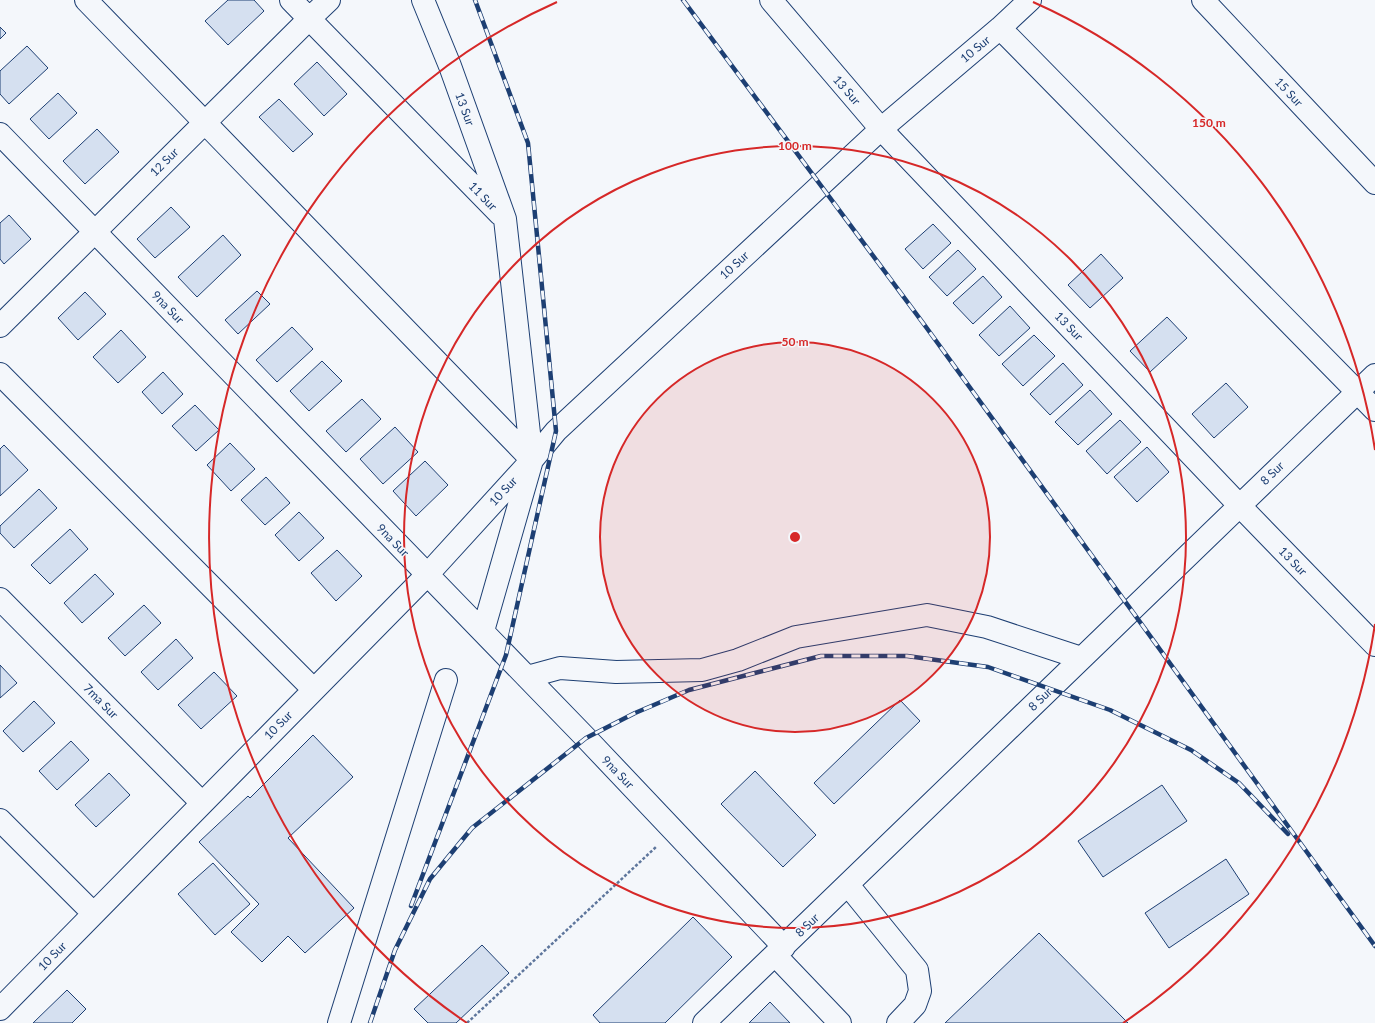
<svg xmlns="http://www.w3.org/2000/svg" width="1375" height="1023" font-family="Lato,sans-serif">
	<rect width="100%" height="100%" fill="#f4f7fb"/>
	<path fill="#d5e0f0" stroke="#1d3f73" d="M228,0H254L264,11L228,45L205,21Z
		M0,27L6,33L0,39Z
		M27,46L48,68L9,104L0,94V71Z
		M317,62L347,94L324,116L294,84Z
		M58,93L77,113L49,139L30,119Z
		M279,99L313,134L293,152L259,117Z
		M97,129L119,152L85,184L63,161Z
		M171,207L190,227L155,258L137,239Z
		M9,215L31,239L4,264L0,259V223Z
		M933,224L951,243L923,269L905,249Z
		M223,235L241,255L197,297L178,277Z
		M958,250L976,269L947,296L929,277Z
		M1101,254L1123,278L1090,308L1068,285Z
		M983,276L1002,297L973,324L953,303Z
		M257,291L270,304L238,334L225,320Z
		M85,292L106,314L78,340L58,318Z
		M1010,306L1030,328L999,356L979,335Z
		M1167,317L1187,338L1150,372L1130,351Z
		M292,327L313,349L277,382L256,360Z
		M121,330L146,357L118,383L93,357Z
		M1034,335L1055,356L1023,386L1002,364Z
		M322,361L342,381L309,411L290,391Z
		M1063,363L1083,385L1050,415L1030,394Z
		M163,372L183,394L162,414L142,392Z
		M1226,383L1248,407L1214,438L1192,414Z
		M1090,390L1112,414L1078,445L1055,422Z
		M362,399L381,419L346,452L326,431Z
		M195,405L219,430L196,451L172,426Z
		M1120,420L1141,442L1107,474L1086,451Z
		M395,427L418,452L383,484L360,459Z
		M230,443L255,469L231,491L207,465Z
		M4,445L28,470L0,496V449Z
		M1147,447L1169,472L1137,502L1114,477Z
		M425,461L448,485L416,516L393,491Z
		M266,477L290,503L265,525L241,500Z
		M39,489L57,508L14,548L0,533V526Z
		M299,512L324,538L299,561L275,535Z
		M70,529L88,549L50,584L31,565Z
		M337,550L362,576L336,601L311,573Z
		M95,574L114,594L82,623L64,603Z
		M144,605L161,623L125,656L108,638Z
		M176,639L193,658L158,690L141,672Z
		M0,665L17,683L0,698Z
		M214,672L237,696L201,729L178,705Z
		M900,700L920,721L834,804L814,783Z
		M34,701L55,723L23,752L3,731Z
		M313,735L353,777L288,838L354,908L305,953L288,936L262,962L231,932L259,904L199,842L248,796L250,798Z
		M71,741L89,760L57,790L39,771Z
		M755,771L816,835L783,867L721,804Z
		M109,773L130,795L96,827L75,805Z
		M1162,785L1187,821L1103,877L1078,841Z
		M1226,859L1249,894L1169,948L1145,913Z
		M213,863L250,904L215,935L178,894Z
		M693,917L732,957L665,1023H600L593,1015Z
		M1039,933L1128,1023H945Z
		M482,945L509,973L456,1023H428L414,1009Z
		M67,990L86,1009L72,1023H33Z
		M770,1002L790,1023H749Z"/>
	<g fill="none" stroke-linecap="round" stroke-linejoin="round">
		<defs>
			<path id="minor" d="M86,0L532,460
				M291,0L500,214
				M423,0L450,66L505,219L532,460L483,631
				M771,0L881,129L1239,505L1375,645
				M1203,0L1375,183
				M1000,28L1375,410
				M0,134L586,738L784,947
				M0,326L309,19L329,0
				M0,374L313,689
				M0,599L202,803
				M527,677L560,668L616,672L702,670L738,660L796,637L927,615L987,627L1081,658
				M0,820L93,913
				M848,885L917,970L920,991L915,1005L898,1023
				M775,955L840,1023
				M0,1009L427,575L532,460L556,431L881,129L1000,28L1030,0
				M339,1023L446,680
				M704,1023L1375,375"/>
		</defs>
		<use href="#minor" stroke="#1d3f73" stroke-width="24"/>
		<path stroke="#5e769c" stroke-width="2.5" stroke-dasharray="3 2" stroke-linecap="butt" d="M467,1023L656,847"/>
		<use href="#minor" stroke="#f4f7fb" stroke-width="22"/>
		<defs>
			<path id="rail" d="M683,0L926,327L1375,946
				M411,906L506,655L556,431L528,143L475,0
				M370,1023L395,950L430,879L472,828L586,738L635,713L689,690L821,656H907L988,667L1110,710L1191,750L1239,783L1288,834"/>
		</defs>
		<use href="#rail" stroke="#1d3f73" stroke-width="4.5"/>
		<use href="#rail" stroke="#f4f7fb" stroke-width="3" stroke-dasharray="9" stroke-linecap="butt"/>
	</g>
	<circle cx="795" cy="537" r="195" fill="#d62828" fill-opacity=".12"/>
	<g fill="none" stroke="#d62828" stroke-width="2">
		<circle cx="795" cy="537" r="195"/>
		<circle cx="795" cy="537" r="391"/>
		<path d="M1375 624A586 586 0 0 1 1123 1023M467 1023A586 586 0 0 1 557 2M1033 2A586 586 0 0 1 1375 450"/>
	</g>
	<g text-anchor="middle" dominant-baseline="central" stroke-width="3" stroke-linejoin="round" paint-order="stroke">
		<g font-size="12" fill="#1d3f73" stroke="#f4f7fb">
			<text transform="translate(975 49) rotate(-40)">10 Sur</text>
			<text transform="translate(847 90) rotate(49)">13 Sur</text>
			<text transform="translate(1289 92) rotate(47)">15 Sur</text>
			<text transform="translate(465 109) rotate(70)">13 Sur</text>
			<text transform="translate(164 162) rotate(-45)">12 Sur</text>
			<text transform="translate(483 196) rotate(46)">11 Sur</text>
			<text transform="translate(734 265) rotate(-43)">10 Sur</text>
			<text transform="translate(168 307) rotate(46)">9na Sur</text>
			<text transform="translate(1069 326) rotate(46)">13 Sur</text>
			<text transform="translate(1272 473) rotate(-44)">8 Sur</text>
			<text transform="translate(503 491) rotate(-47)">10 Sur</text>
			<text transform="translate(393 540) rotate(46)">9na Sur</text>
			<text transform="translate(1293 561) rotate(46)">13 Sur</text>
			<text transform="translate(1040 699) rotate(-44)">8 Sur</text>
			<text transform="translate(101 701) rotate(45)">7ma Sur</text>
			<text transform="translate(278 725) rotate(-46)">10 Sur</text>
			<text transform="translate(618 772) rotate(46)">9na Sur</text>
			<text transform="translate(807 925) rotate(-44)">8 Sur</text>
			<text transform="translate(52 956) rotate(-46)">10 Sur</text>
		</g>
	</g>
	<circle cx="795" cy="537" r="6" fill="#d62828" stroke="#f4f7fb" stroke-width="2"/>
	<g font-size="12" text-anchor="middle" font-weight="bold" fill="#d62828" stroke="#f4f7fb" stroke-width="3" stroke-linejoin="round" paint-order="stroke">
		<text x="1209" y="127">150 m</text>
		<text x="795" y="150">100 m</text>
		<text x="795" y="346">50 m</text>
	</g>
</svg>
